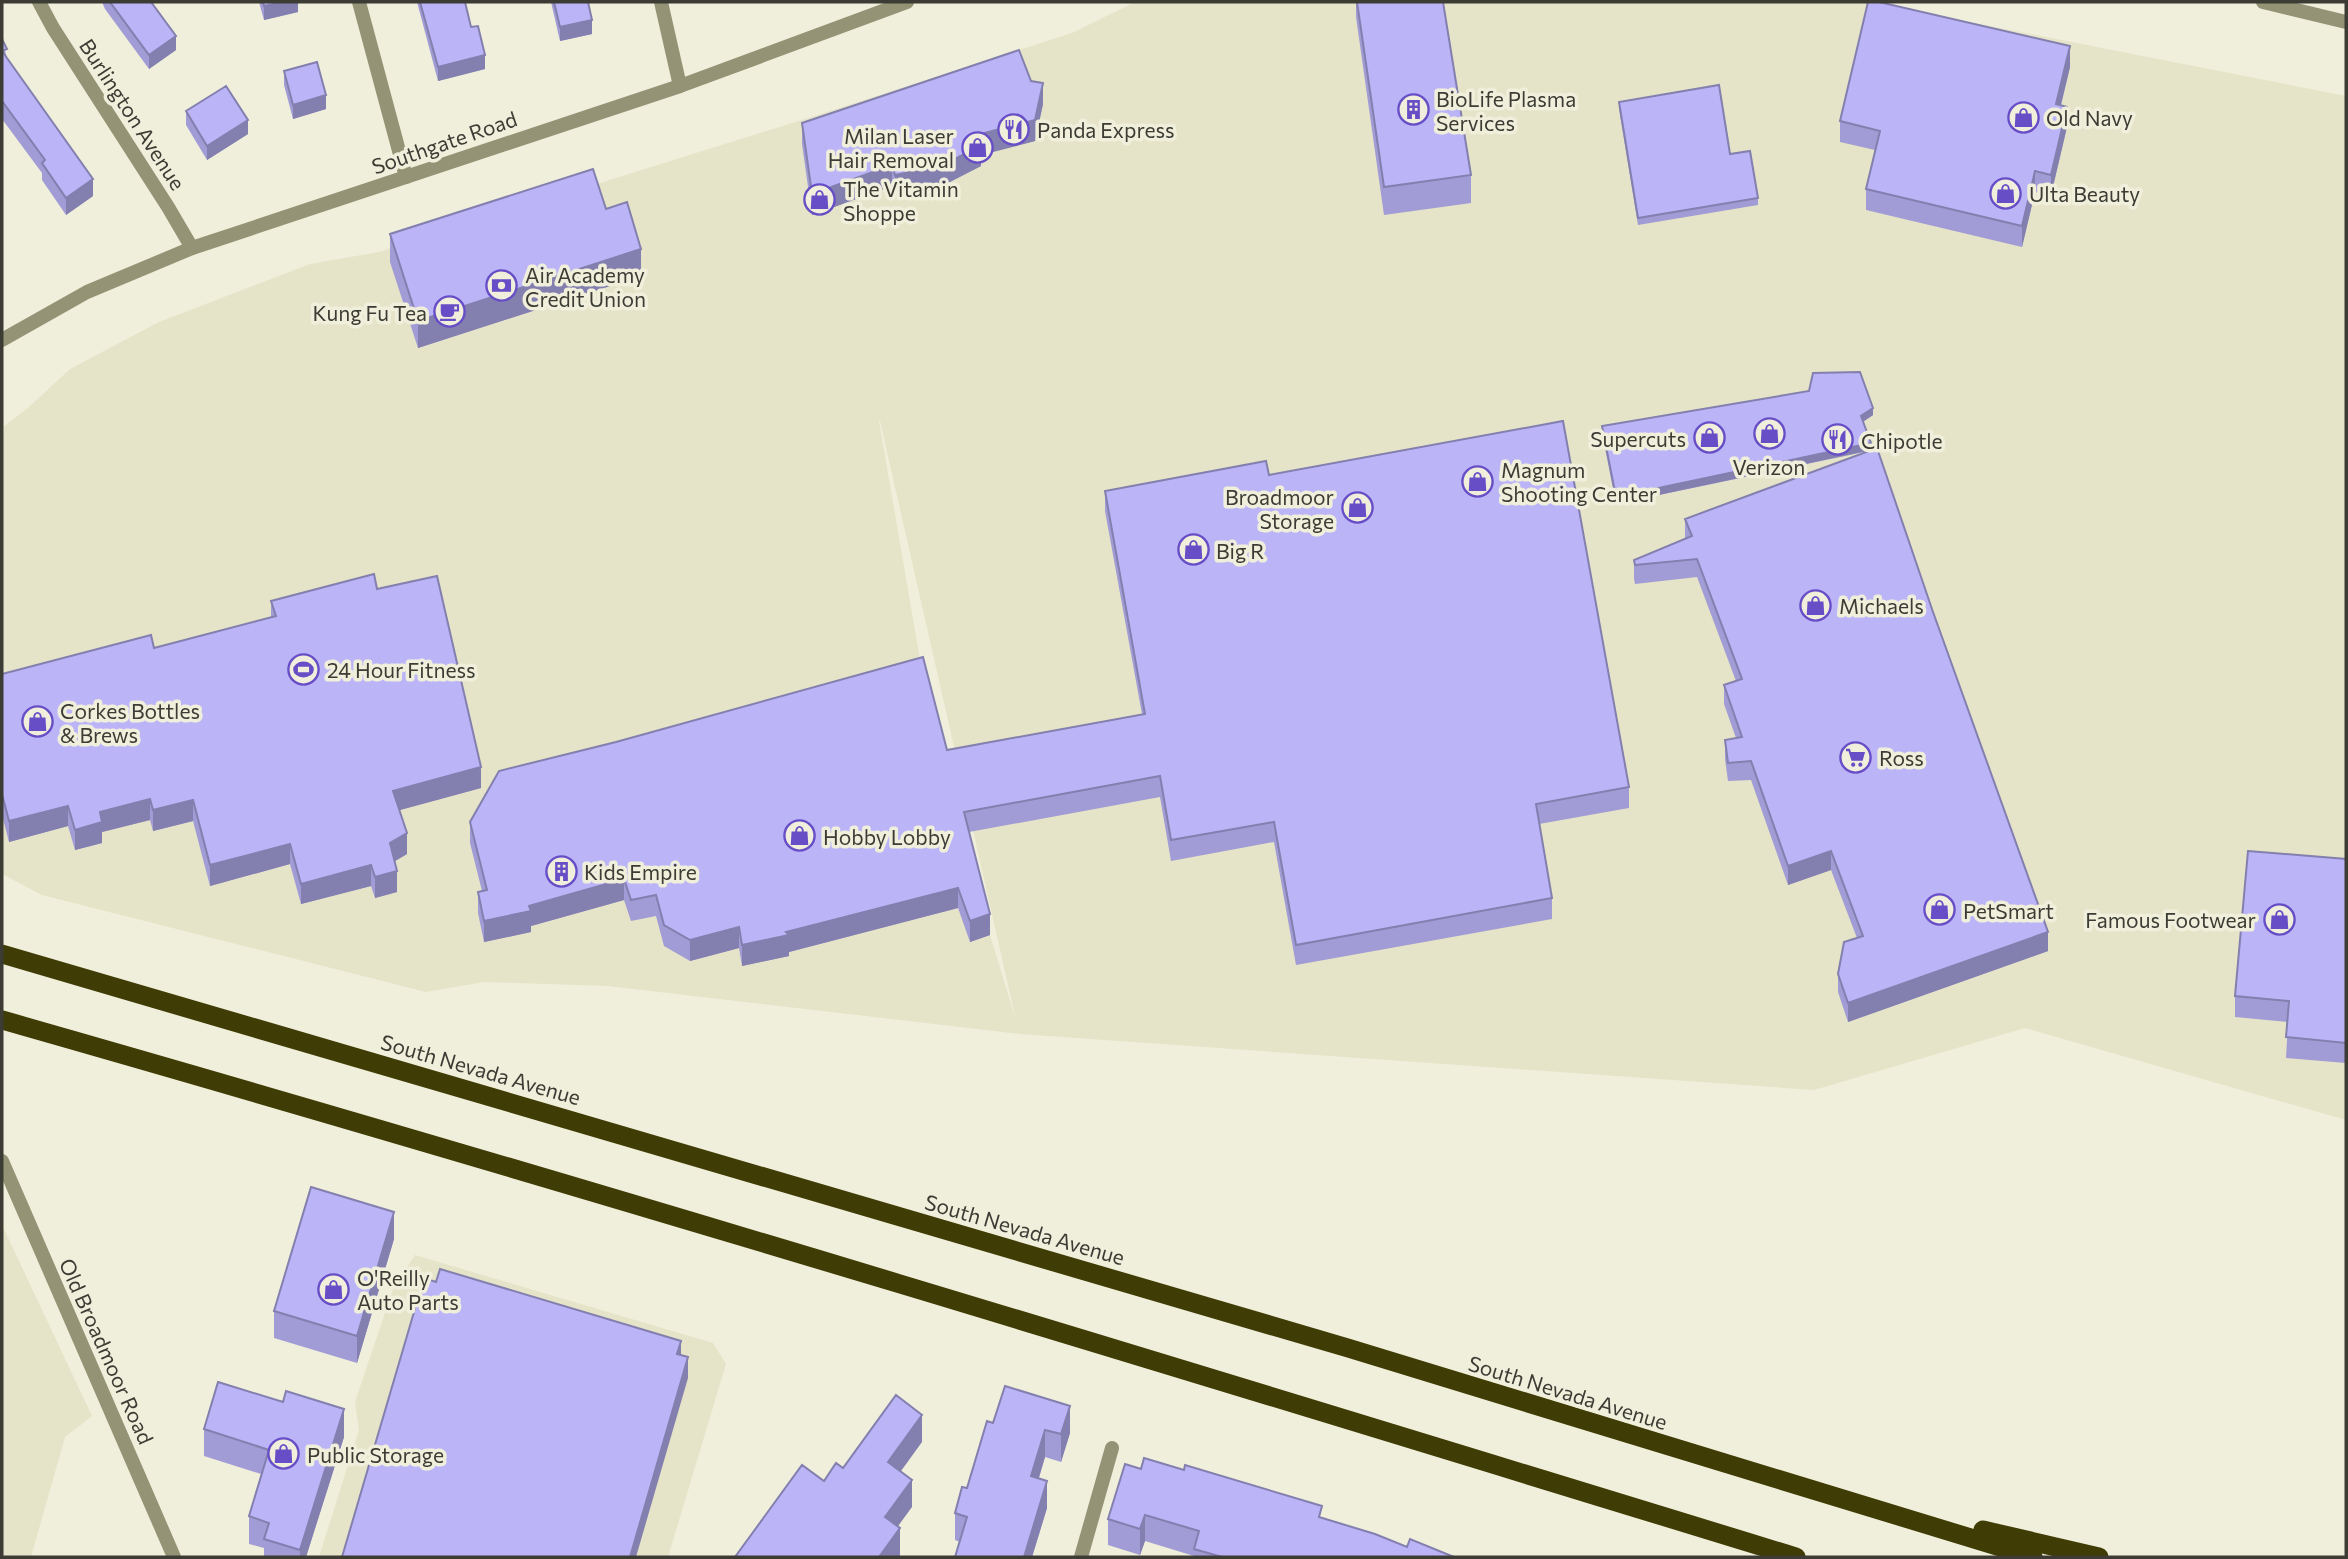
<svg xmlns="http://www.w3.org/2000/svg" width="2348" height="1559" font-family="Commissioner,sans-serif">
	<rect width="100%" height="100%" fill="#f0efdb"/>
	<path fill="#e5e3c8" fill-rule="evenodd" d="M1135,2H1881L1929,14L2346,96V1120L2025,1028L1814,1090L1020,1034L608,986L484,982L426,992L42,895L2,874V428L29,407L70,369L159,322L310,264L379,252L805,119L1072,33ZM879,421H880L1016,1020L990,935L923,677Z
		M2,1225L92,1416L65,1437L31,1557H2Z
		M415,1255L713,1343L726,1364L668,1557H319L359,1430L355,1402L393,1289Z"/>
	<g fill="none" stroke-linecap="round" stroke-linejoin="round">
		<path stroke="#959375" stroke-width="14" d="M39,2L53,28L168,207L192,248
			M359,2L406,177
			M661,2L680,86
			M1081,1557L1112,1448"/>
		<path stroke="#959375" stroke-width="14" d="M2263,2L2346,22
			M2,340L87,292L192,248L680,86L907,2
			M2,1161L174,1557"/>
		<path stroke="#403c06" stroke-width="19" d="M2,954L1348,1348L2033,1557
			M2,1020C602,1191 1199,1374 1796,1557
			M1983,1530L2099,1557"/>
	</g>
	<path fill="#a19cd5" d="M102,2H151L176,50L149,69L105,9Z
		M259,2H298V12L264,20Z
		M417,2H465L471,27L485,69L438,81Z
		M551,2H588L592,34L560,41Z
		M1356,2H1443L1471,175V203L1384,215L1356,17Z
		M2,39L7,58L93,196L66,215L42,180V173L2,119Z
		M2070,67L2061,105L2067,127L2051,195L2035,192L2022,247L1866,210V189L1875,150L1840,142V121Z
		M284,71L326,109L293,119L284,85Z
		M1031,81L1043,104L1035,141L981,155V166L944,185L895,195L892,186L812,215L802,144V123Z
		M1619,102L1730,154L1758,198V205L1638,225L1619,109Z
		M186,111L248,134L207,160L186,125Z
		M606,209L641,276L418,348L390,262V234Z
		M1873,415L1863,422L1871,450L2048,951L1848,1022L1838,992V974L1857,938L1831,870L1788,885L1751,780L1728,781L1725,759V740L1736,738L1724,704V685L1736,681L1697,577L1635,584L1634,579V560L1685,538V519L1869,451L1616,504L1602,433V426Z
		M1269,475L1629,787V808L1539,824L1552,898V919L1296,965L1274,842L1171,861L1160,797L969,832L990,935L970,942L958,908L789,952V956L742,966L739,948L690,961L664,946L656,916L631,921L624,900L531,926V932L484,942L478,913V892L482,891L470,843V822L947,750L1142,714L1105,511V491Z
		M377,589L481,788L399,810L407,854L395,861L397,892L375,898L371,886L301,904L290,864L210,886L193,821L153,831L150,820L102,832V843L75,850L68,826L9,842L2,815V674L154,648L271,617V601Z
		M2346,859V1063L2286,1058L2288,1022L2235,1017V996Z
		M394,1239L357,1363L274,1338V1311Z
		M1005,1386L1070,1433L1061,1462L1045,1457L1039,1478L1047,1508L1032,1557H955L960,1542L955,1540V1513L967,1488L993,1423Z
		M204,1429L344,1437L306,1557H264V1548L249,1544V1516L261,1474L204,1456Z
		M1125,1464L1322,1518L1407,1547L1454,1557H1194V1556L1145,1541L1140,1555L1108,1545V1519Z"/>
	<path fill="#837fae" d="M282,2H298V12L264,20V6Z
		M592,20V34L560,41V27Z
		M176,36V50L149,69V55Z
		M2070,46V67L2056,125V104Z
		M485,55V69L438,81V67Z
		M1043,83V104L1035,141L981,155V166L944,185L895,195V175L977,135Z
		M326,95V109L293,119V105Z
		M2067,107V127L2051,195V175Z
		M248,120V134L207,160V146Z
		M892,165V186L812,215V194Z
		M2035,171V192L2022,247V226Z
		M93,179V196L66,215V198Z
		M641,249V276L418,348V321Z
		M1873,408V415L1861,423V416Z
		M1871,443V450L1616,504V497Z
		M481,767V788L393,812V791Z
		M150,799V820L102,832V843L75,850V830L100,812Z
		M193,800V821L153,831V810Z
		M68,806V826L9,842V821Z
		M407,833V854L390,864V843Z
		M290,844V864L210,886V865Z
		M1831,851V870L1788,885V866Z
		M371,865V886L301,904V884Z
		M397,871V892L375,898V877Z
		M624,879V900L531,926V932L484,942V921L529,906Z
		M958,888V908L789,952V956L742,966V945L786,932Z
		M990,914V935L970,942V921Z
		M739,927V948L690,961V940Z
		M2048,932V951L1848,1022V1003Z
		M394,1212V1239L357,1363V1336Z
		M681,1341V1362L677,1354Z
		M688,1357V1378L636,1557H630Z
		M1070,1406V1433L1061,1462V1434Z
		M344,1409V1437L306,1557H300V1550Z
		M922,1415V1442L888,1489V1462Z
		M1045,1430V1457L1031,1503V1476Z
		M912,1480V1507L885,1544V1517Z
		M1047,1481V1508L1032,1557H1024Z
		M1145,1515V1541L1140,1555V1529Z
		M900,1528V1555L899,1557H879Z"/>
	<path fill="#bbb5f8" stroke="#837fae" stroke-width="2" d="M110,2H151L176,36L149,55Z
		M263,2H282L264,6Z
		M420,2H465L471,27L478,26L485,55L438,67Z
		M554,2H588L592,20L560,27Z
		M1357,2H1443L1471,175L1384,187Z
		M1868,2H1879L2070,46L2056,104L2067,107L2051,175L2035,171L2022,226L1866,189L1880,131L1840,121Z
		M2,39L7,49L2,51L93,179L66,198L42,163L45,160L2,101Z
		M1019,50L1031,81L1043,83L1035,120L977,135L981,145L944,165L895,175L892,165L812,194L802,123Z
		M317,62L326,95L293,105L284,71Z
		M1719,85L1730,154L1750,151L1758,198L1638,218L1619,102Z
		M226,86L248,120L207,146L186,111Z
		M593,169L606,209L627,202L641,249L418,321L390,234Z
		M1860,372L1873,408L1861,416L1871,443L1616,497L1602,426L1809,391L1813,373Z
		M1563,421L1629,787L1536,804L1552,898L1296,945L1274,822L1171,840L1160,776L964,812L990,914L970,921L958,888L786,932L789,935L742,945L739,927L690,940L664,925L656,895L631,900L624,879L529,906L531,911L484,921L478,892L487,890L470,822L499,771L616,742L923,657L947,750L1145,714L1105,491L1266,461L1269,475Z
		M1877,448L1933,612L2048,932L1848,1003L1838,974L1844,942L1863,936L1831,851L1788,866L1751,761L1728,763L1725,740L1742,737L1724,685L1742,679L1697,559L1635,565L1634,560L1692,536L1685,519Z
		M374,574L377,589L437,576L481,767L393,791L407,833L390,843L397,871L375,877L371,865L301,884L290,844L210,865L193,800L153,810L150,799L100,812L102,822L75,830L68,806L9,821L2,794V674L151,635L154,648L276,616L271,601Z
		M2248,851L2346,859V1043L2286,1037L2289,1001L2235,996Z
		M311,1187L394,1212L357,1336L274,1311Z
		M440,1269L681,1341L677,1354L688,1357L630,1557H342L424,1278L436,1282Z
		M218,1382L283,1402L286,1391L344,1409L300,1550L264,1539L269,1523L249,1516L269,1450L204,1429Z
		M1005,1386L1070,1406L1061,1434L1045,1430L1031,1476L1047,1481L1024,1557H955L967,1517L955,1513L962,1487L967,1488L987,1421L993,1423Z
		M896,1395L922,1415L888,1462L912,1480L885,1517L900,1528L879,1557H735L802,1465L824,1481L836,1463L843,1468Z
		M1144,1458L1184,1470L1185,1465L1322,1506L1319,1517L1375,1534L1407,1547L1410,1539L1454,1557H1222L1194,1549L1199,1531L1145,1515L1140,1529L1108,1519L1125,1464L1141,1469Z"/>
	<defs>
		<symbol id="building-ring" viewBox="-11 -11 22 22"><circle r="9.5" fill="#f0efdb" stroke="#674ec7" stroke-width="1.5"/><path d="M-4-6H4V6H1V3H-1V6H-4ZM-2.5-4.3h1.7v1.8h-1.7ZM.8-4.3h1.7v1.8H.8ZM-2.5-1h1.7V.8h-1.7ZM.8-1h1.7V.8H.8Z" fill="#674ec7"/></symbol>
		<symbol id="shop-ring" viewBox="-11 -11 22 22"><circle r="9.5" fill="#f0efdb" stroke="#674ec7" stroke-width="1.5"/><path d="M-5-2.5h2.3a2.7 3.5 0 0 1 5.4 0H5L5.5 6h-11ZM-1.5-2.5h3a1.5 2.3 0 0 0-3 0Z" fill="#674ec7"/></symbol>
		<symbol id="restaurant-ring" viewBox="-11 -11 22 22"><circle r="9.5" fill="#f0efdb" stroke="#674ec7" stroke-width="1.5"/><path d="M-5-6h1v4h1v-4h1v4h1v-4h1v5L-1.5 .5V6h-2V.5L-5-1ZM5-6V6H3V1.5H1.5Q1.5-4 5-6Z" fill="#674ec7"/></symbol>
		<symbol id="bank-ring" viewBox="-11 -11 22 22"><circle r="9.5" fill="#f0efdb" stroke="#674ec7" stroke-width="1.5"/><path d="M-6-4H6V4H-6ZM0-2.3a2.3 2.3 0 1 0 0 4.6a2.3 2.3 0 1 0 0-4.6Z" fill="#674ec7"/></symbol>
		<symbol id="cafe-ring" viewBox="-11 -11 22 22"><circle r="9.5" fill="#f0efdb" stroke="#674ec7" stroke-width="1.5"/><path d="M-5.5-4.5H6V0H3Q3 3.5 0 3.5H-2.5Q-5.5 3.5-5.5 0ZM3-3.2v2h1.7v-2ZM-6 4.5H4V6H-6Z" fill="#674ec7"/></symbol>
		<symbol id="stadium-ring" viewBox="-11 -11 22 22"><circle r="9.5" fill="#f0efdb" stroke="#674ec7" stroke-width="1.5"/><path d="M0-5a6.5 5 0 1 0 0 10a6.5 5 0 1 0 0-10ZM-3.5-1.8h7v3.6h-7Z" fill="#674ec7"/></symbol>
		<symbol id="supermarket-ring" viewBox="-11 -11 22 22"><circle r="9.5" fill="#f0efdb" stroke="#674ec7" stroke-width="1.5"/><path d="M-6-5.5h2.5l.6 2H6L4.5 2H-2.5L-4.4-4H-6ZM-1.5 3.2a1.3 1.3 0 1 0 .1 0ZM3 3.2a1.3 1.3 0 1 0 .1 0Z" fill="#674ec7"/></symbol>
	</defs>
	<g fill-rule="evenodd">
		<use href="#building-ring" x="1396" y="92" width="35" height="35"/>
		<use href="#shop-ring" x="2006" y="100" width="35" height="35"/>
		<use href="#restaurant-ring" x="996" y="112" width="35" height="35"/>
		<use href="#shop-ring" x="960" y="130" width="35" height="35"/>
		<use href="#shop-ring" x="1988" y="176" width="35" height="35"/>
		<use href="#shop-ring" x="802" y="182" width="35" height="35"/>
		<use href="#bank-ring" x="484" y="268" width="35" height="35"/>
		<use href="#cafe-ring" x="432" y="294" width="35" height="35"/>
		<use href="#shop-ring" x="1752" y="416" width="35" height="35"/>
		<use href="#shop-ring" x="1692" y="420" width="35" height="35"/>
		<use href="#restaurant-ring" x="1820" y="422" width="35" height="35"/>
		<use href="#shop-ring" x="1460" y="464" width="35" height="35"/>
		<use href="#shop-ring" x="1340" y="490" width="35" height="35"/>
		<use href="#shop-ring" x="1176" y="532" width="35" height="35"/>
		<use href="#shop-ring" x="1798" y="588" width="35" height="35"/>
		<use href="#stadium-ring" x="286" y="652" width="35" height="35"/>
		<use href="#shop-ring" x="20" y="704" width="35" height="35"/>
		<use href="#supermarket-ring" x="1838" y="740" width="35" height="35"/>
		<use href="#shop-ring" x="782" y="818" width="35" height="35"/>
		<use href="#building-ring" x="544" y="854" width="35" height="35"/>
		<use href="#shop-ring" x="1922" y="892" width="35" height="35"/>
		<use href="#shop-ring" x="2262" y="902" width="35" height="35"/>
		<use href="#shop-ring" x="316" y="1272" width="35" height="35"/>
		<use href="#shop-ring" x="266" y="1436" width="35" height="35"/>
	</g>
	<g text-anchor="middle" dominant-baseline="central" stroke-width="7" stroke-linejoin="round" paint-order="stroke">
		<g font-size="21" fill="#3c3b34" stroke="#f0efdb" text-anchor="start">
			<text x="1436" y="98">BioLife Plasma<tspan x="1436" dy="24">Services</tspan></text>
			<text x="2046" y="117">Old Navy</text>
			<text x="1037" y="129">Panda Express</text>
			<text x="954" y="135" text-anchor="end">Milan Laser<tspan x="954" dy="24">Hair Removal</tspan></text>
			<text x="843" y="188">The Vitamin<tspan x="843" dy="24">Shoppe</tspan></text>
			<text x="2029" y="193">Ulta Beauty</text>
			<text x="525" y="274">Air Academy<tspan x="525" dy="24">Credit Union</tspan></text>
			<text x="427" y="312" text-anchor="end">Kung Fu Tea</text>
			<text x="1686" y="438" text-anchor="end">Supercuts</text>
			<text x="1861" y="440">Chipotle</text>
			<text x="1769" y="466" text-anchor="middle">Verizon</text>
			<text x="1501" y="469">Magnum<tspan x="1501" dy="24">Shooting Center</tspan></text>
			<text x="1334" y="496" text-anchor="end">Broadmoor<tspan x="1334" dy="24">Storage</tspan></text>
			<text x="1216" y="550">Big R</text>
			<text x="1839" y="605">Michaels</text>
			<text x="327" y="669">24 Hour Fitness</text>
			<text x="60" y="710">Corkes Bottles<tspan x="60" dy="24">&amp; Brews</tspan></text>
			<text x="1879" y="757">Ross</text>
			<text x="823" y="836">Hobby Lobby</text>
			<text x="584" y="871">Kids Empire</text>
			<text x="1963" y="910">PetSmart</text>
			<text x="2256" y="919" text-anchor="end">Famous Footwear</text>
			<text x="357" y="1277">O'Reilly<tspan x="357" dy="24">Auto Parts</tspan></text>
			<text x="307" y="1454">Public Storage</text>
		</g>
		<g font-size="21" fill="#3c3b34" stroke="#f0efdb">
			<text transform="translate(133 114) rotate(57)">Burlington Avenue</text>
			<text transform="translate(444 142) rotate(-19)">Southgate Road</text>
			<text transform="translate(481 1069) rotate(16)">South Nevada Avenue</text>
			<text transform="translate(1025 1229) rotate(16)">South Nevada Avenue</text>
			<text transform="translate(107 1351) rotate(66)">Old Broadmoor Road</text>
			<text transform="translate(1568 1392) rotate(17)">South Nevada Avenue</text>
		</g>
	</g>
	<rect width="2348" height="1559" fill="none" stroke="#3c3b34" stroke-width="7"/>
</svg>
